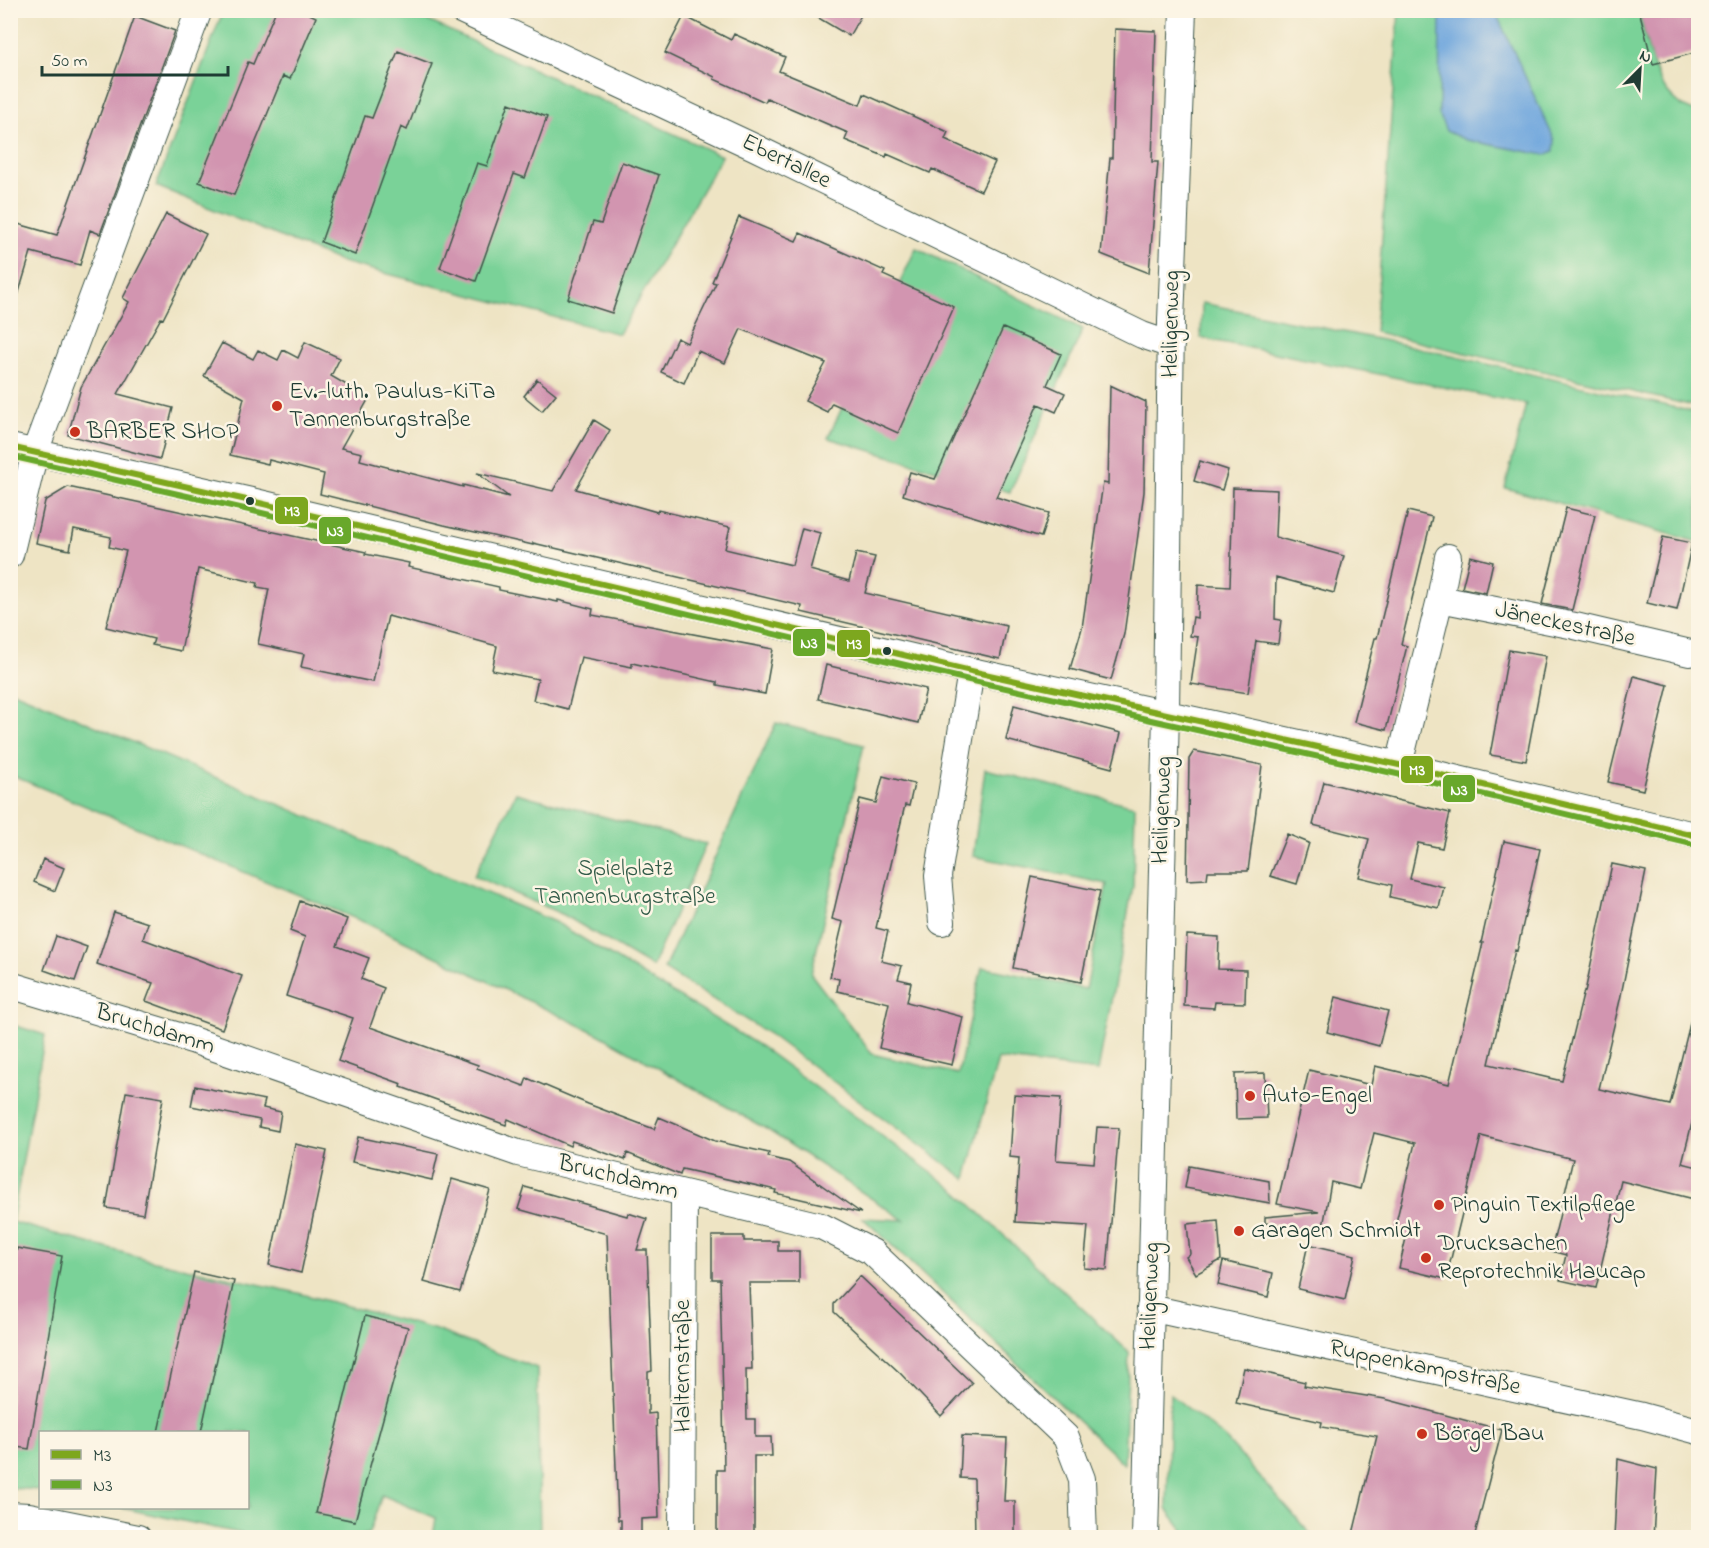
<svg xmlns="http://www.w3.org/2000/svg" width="1709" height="1548" font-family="'Indie Flower',sans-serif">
	<rect width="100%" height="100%" fill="#fcf5e5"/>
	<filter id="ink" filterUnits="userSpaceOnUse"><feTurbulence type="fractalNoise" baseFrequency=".0167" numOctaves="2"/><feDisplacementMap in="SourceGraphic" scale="12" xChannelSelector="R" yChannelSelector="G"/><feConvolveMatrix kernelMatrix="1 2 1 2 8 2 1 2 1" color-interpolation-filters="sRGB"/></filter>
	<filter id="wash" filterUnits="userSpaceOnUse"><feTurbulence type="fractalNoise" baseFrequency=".008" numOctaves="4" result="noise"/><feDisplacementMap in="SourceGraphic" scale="24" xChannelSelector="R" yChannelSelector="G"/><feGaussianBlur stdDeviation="1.35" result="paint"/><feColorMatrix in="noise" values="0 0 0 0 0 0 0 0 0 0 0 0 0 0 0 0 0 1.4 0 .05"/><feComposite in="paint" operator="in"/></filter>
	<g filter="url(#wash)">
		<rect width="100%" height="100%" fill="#eee4c4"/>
		<path fill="#7ad298" stroke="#4c8866" stroke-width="1.5" d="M223,11H407L722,156L619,334L342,262L156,186Z
			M1399,11H1639C1649,47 1654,102 1698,112V407L1375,332Z
			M916,248L1083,329L1010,492L828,438Z
			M1202,303L1397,343L1698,413V542L1505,488L1526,404L1201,338Z
			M11,690L557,923L760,1046L955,1190L1129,1352L1124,1464L863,1218L904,1220L768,1130L600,1035L366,923L11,775Z
			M776,723L864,745L811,974L872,1054L958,1074L982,967L1086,989L1107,884L973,856L985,769L1135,806L1133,886L1098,1071L998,1059L966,1179L769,1034L664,969Z
			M516,793L706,844L652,967L564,915L474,876Z
			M10,1024L45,1035L12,1222L150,1260L298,1293L433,1329L537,1368L540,1537H433L436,1518L382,1495L369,1533L358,1538L258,1537L122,1508H248V1432H40V1490L11,1488Z
			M1170,1394L1225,1438L1313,1537H1189L1167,1509Z"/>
		<path fill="#6ea6dd" stroke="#467288" stroke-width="1.5" d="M1440,11H1495L1555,141L1554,151L1545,155L1466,140L1446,131L1439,114Z"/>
		<g id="blocks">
			<path fill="#d295b0" d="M276,10H301L316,17L290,79L283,76L234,195L199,182L248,62L253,64Z
				M805,10H864L849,36Z
				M1639,10H1698V52L1653,64Z
				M135,16L175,31L100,234L90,230L80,265L31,252L16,302L10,301V249L18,224L57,235Z
				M684,16L731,40L734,34L785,57L779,71L860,105L864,94L948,132L945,139L995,162L981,191L932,169L930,173L887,154L886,157L845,140L848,133L767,98L765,102L714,79L715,77L665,53Z
				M1115,29L1156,31L1152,162H1158L1149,273L1101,254L1110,158H1112Z
				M398,51L432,64L407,130L401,127L355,255L321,242L365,116L372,118Z
				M509,103L547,117L525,178L514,174L476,281L440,268L477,163L487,166Z
				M622,162L659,175L612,313L568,299L593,222L601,224Z
				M166,214L206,234L163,319L161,318L118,394L173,408L160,459L68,435L81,387L129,302L123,298Z
				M739,217L796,241L800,233L885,271L883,275L954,307L898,433L832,403L827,412L805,401L826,363L741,329L725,363L698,351L684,383L661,372L677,338L687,343L716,283L712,282Z
				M1003,328L1061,354L1047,385L1065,393L1056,412L1038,404L996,497L1049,513L1041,537L903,495L910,472L935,479Z
				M305,342L340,358L331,376L369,398L341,448L362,453L360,460L463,487V485L509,497L477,473L553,491L594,420L610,430L576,489L657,512L658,510L730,527L725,549L792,565L802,528L820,533L810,570L849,581L856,553L875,557L865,593L1007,626L1000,659L801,612L802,606L533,543V545L444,525L320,494L324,474L269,460L268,464L230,455L244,398L204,376L222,343L253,359L258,350L278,360L283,350L298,358Z
				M537,379L556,394L542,411L524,396Z
				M1110,385L1146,402L1144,492L1124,634L1111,680L1070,669L1082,628L1103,483L1108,484Z
				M1200,461L1228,470L1222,490L1194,481Z
				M68,487L366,552L365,554L409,563L408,567L499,587V590L558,602V600L593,609L592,615L773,649L765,694L717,685V682L632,663V667L581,657L568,709L533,700L538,679L492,670L497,646L388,616L373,682L301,667L304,654L258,644L269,589L257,587L258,583L198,569L181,651L152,645L154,639L106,627L126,551L109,547L111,537L74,529L70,550L36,543L45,501Z
				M1233,488L1277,490L1275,537L1344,556L1334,593L1276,577L1275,619L1281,620L1278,644L1256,641L1248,693L1191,684L1198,637L1190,636L1193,617L1197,618L1198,585L1230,587Z
				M1566,508L1595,515L1572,610L1542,604Z
				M1408,511L1432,517L1401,644L1407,646L1386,730L1354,722L1375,638H1377Z
				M1663,537L1692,543L1677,610L1647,603Z
				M1470,556L1493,562L1486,593L1462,588Z
				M1509,650L1546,656L1526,761L1490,755Z
				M826,665L926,689L918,723L818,699Z
				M1634,676L1668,685L1643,790L1608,782Z
				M1014,705L1121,733L1112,768L1006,740Z
				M1194,751L1262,765L1248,871H1208L1207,879L1187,880L1189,759Z
				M883,776L914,784L909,806L905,805L876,928L888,931L881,961L902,966L898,979L911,982L907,1002L963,1017L952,1065L879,1048L889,1003L837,991L839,979L830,977L843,922L832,919L860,799L876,803Z
				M1324,782L1450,813L1442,848L1418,843L1410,879L1444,887L1439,908L1390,897L1392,885L1359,877L1369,839L1313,825Z
				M1287,834L1309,843L1297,884L1270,876Z
				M1504,841L1540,849L1517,951L1515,950L1489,1064L1562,1081L1584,991L1585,992L1612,864L1646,871L1620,1000L1599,1089L1670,1105L1691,1019L1698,1020V1099L1682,1163L1698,1167V1200L1621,1181L1596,1288L1560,1280L1566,1255L1551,1251L1573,1159L1481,1136L1446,1279L1399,1268L1406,1238L1393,1235L1415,1143L1374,1133L1360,1189L1331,1182L1322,1233L1265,1223V1217L1319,1212L1277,1204L1309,1070L1371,1085L1375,1066L1449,1084L1483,943H1481Z
				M43,859L64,868L55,891L34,882Z
				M1032,877L1100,891L1081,982L1013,968Z
				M300,901L347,919L337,946L369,958L361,979L384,988L370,1027L478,1065L477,1068L524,1086L527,1078L588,1104L654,1129L659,1117L715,1141L769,1153L768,1157L789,1162L861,1213L775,1193L776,1190L682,1169L680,1175L627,1153L625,1160L572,1141L570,1146L508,1119L506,1125L401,1087L402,1084L338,1061L353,1018L286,996L305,937L290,931Z
				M114,912L148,923L143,939L242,976L222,1029L146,1001L153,983L97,964Z
				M1187,935L1219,937L1218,969L1246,970L1245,1003L1215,1002L1214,1008L1184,1006Z
				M56,936L87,947L75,981L44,970Z
				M1336,997L1388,1011L1379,1046L1327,1032Z
				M1265,1073L1267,1118L1236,1119L1235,1074Z
				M195,1086L265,1100L263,1108L281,1112L278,1131L259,1127L260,1120L191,1106Z
				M126,1092L163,1098L143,1214L106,1208Z
				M1014,1095L1061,1098L1056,1160L1094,1163L1097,1127L1119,1128L1107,1270L1084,1268L1088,1226L1015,1222L1019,1158L1010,1157Z
				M358,1137L438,1154L432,1180L352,1162Z
				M295,1144L327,1151L301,1273L269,1265Z
				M1189,1166L1269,1181L1270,1203L1185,1188Z
				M452,1179L490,1190L460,1292L424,1282Z
				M525,1187L627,1216L628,1213L647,1219L637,1250H647L652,1371L648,1372V1414L656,1413L659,1518L641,1519V1538H621V1520H618L607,1234L518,1209Z
				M1218,1221L1221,1260L1196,1274L1186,1257L1190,1254L1187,1224Z
				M712,1236H744V1241H778V1251H799V1283H749L752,1369H746L747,1419H755V1437H771L772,1456H754V1538H717V1470H724L723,1401L720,1279H712Z
				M1308,1244L1355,1255L1345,1300L1298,1289Z
				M17,1248L62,1256L29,1449L10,1446V1287Z
				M1223,1261L1273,1273L1268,1297L1218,1285Z
				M194,1272L234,1281L201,1432H158Z
				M860,1276L972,1383L941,1416L900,1373L834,1312V1304Z
				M365,1316L408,1327L355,1521L316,1513Z
				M1244,1368L1305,1382L1304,1386L1385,1399L1502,1430L1474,1538H1352L1377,1436L1321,1427L1322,1422L1236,1403Z
				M962,1436L1007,1438L1004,1501H1015V1538H975L974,1479L960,1478Z
				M1618,1459L1657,1469L1653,1538H1614Z"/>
		</g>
	</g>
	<g filter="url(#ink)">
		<use href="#blocks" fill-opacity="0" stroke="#3e564a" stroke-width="1.5"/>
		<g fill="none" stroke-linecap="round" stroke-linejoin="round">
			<defs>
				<path id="minor" d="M461,10L754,147L1142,335L1171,345
					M10,447L251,501L971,671L1399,765L1698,836
					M10,555L35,452L199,10
					M1440,599L1448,557
					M1399,765L1440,599L1575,626L1690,653
					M942,922L938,876L971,671
					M10,985L192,1040L518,1153L821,1226L872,1252L1066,1437L1082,1479L1084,1538
					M1150,1308L1642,1416L1698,1431
					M10,1515L29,1516L138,1538
					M682,1538L684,1194
					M1145,1538L1166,713L1171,321L1183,10"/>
			</defs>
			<use href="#minor" stroke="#3e564a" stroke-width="28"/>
			<use href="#minor" stroke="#fff" stroke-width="26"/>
			<defs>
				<path id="bus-1" d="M10,447L251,501L971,671L1399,765L1698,836"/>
				<path id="bus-2" d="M10,456L249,510L969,680L1397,774L1696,845"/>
			</defs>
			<use href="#bus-1" stroke="#fcf5e5" stroke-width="10"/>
			<use href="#bus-2" stroke="#fcf5e5" stroke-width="10"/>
			<use href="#bus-1" stroke="#7da71e" stroke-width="6"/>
			<use href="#bus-2" stroke="#68a82b" stroke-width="6"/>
		</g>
	</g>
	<g fill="#c8321e" stroke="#fcf5e5" stroke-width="2">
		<circle cx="277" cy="406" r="6"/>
		<circle cx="75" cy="432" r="6"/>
		<circle cx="1250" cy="1096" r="6"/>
		<circle cx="1439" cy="1205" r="6"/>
		<circle cx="1239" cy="1231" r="6"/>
		<circle cx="1426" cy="1258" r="6"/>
		<circle cx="1422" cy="1434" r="6"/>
	</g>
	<g fill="#1f3d34" stroke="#fcf5e5" stroke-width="2">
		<circle cx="250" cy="501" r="5"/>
		<circle cx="887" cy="651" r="5"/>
	</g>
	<g text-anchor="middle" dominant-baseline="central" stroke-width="5" stroke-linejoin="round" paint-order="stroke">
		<g font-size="24" fill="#1f3d34" stroke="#fcf5e5">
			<text transform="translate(786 162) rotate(26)">Ebertallee</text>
			<text transform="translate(1172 324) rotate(-89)">Heiligenweg</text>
			<text transform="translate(1565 625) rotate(12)">Jäneckestraße</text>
			<text transform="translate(1163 810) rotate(-88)">Heiligenweg</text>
			<text transform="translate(155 1030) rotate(17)">Bruchdamm</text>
			<text transform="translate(618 1178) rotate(14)">Bruchdamm</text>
			<text transform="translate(1151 1296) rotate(-88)">Heiligenweg</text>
			<text transform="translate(683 1366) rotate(-90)">Halternstraße</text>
			<text transform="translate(1425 1368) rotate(12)">Ruppenkampstraße</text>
		</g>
		<g font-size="24" fill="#1f3d34" stroke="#fcf5e5" text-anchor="start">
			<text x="289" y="392">Ev.-luth. Paulus-KiTa<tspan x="289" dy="28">Tannenburgstraße</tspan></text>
			<text x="87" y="432">BARBER SHOP</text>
			<text x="1262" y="1096">Auto-Engel</text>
			<text x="1451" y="1205">Pinguin Textilpflege</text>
			<text x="1251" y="1231">Garagen Schmidt</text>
			<text x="1438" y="1244">Drucksachen<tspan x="1438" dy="28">Reprotechnik Haucap</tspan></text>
			<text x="1434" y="1434">Börgel Bau</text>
		</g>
		<g font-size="24" fill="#315b48" stroke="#fcf5e5">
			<text x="625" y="869">Spielplatz<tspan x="625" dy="28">Tannenburgstraße</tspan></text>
		</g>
	</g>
	<g stroke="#fcf5e5" stroke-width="2">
		<rect x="274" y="496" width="35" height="29" rx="6" fill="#7da71e"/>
		<rect x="318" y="516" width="34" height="29" rx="6" fill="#68a82b"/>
		<rect x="792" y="628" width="34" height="29" rx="6" fill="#68a82b"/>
		<rect x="836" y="629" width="35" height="29" rx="6" fill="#7da71e"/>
		<rect x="1400" y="755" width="34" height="29" rx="6" fill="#7da71e"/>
		<rect x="1442" y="774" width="34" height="29" rx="6" fill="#68a82b"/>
	</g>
	<g font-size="16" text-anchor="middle" font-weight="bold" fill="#fff">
		<text x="292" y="516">M3</text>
		<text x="335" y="536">N3</text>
		<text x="809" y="648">N3</text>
		<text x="854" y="649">M3</text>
		<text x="1417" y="775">M3</text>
		<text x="1459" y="795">N3</text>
	</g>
	<rect width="1709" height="1548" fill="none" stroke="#fcf5e5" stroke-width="36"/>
	<rect x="39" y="1431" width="210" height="78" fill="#fcf5e5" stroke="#a4ab9e" stroke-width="1.5"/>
	<rect x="51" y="1450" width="30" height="9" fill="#7da71e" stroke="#a4ab9e" stroke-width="1.5"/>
	<text x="93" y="1461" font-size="18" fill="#1f3d34">M3</text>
	<rect x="51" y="1480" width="30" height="9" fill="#68a82b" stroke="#a4ab9e" stroke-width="1.5"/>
	<text x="93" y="1491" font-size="18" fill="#1f3d34">N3</text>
	<g transform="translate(1640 69) rotate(24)" stroke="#fcf5e5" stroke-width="4.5" paint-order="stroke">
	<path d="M0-4.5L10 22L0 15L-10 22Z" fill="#1f3d34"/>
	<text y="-9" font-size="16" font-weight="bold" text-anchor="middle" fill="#1f3d34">N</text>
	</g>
	<path d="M42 66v9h186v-9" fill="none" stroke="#1f3d34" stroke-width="3"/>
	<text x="51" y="66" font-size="18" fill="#1f3d34" stroke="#fcf5e5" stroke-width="4.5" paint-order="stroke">50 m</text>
</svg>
